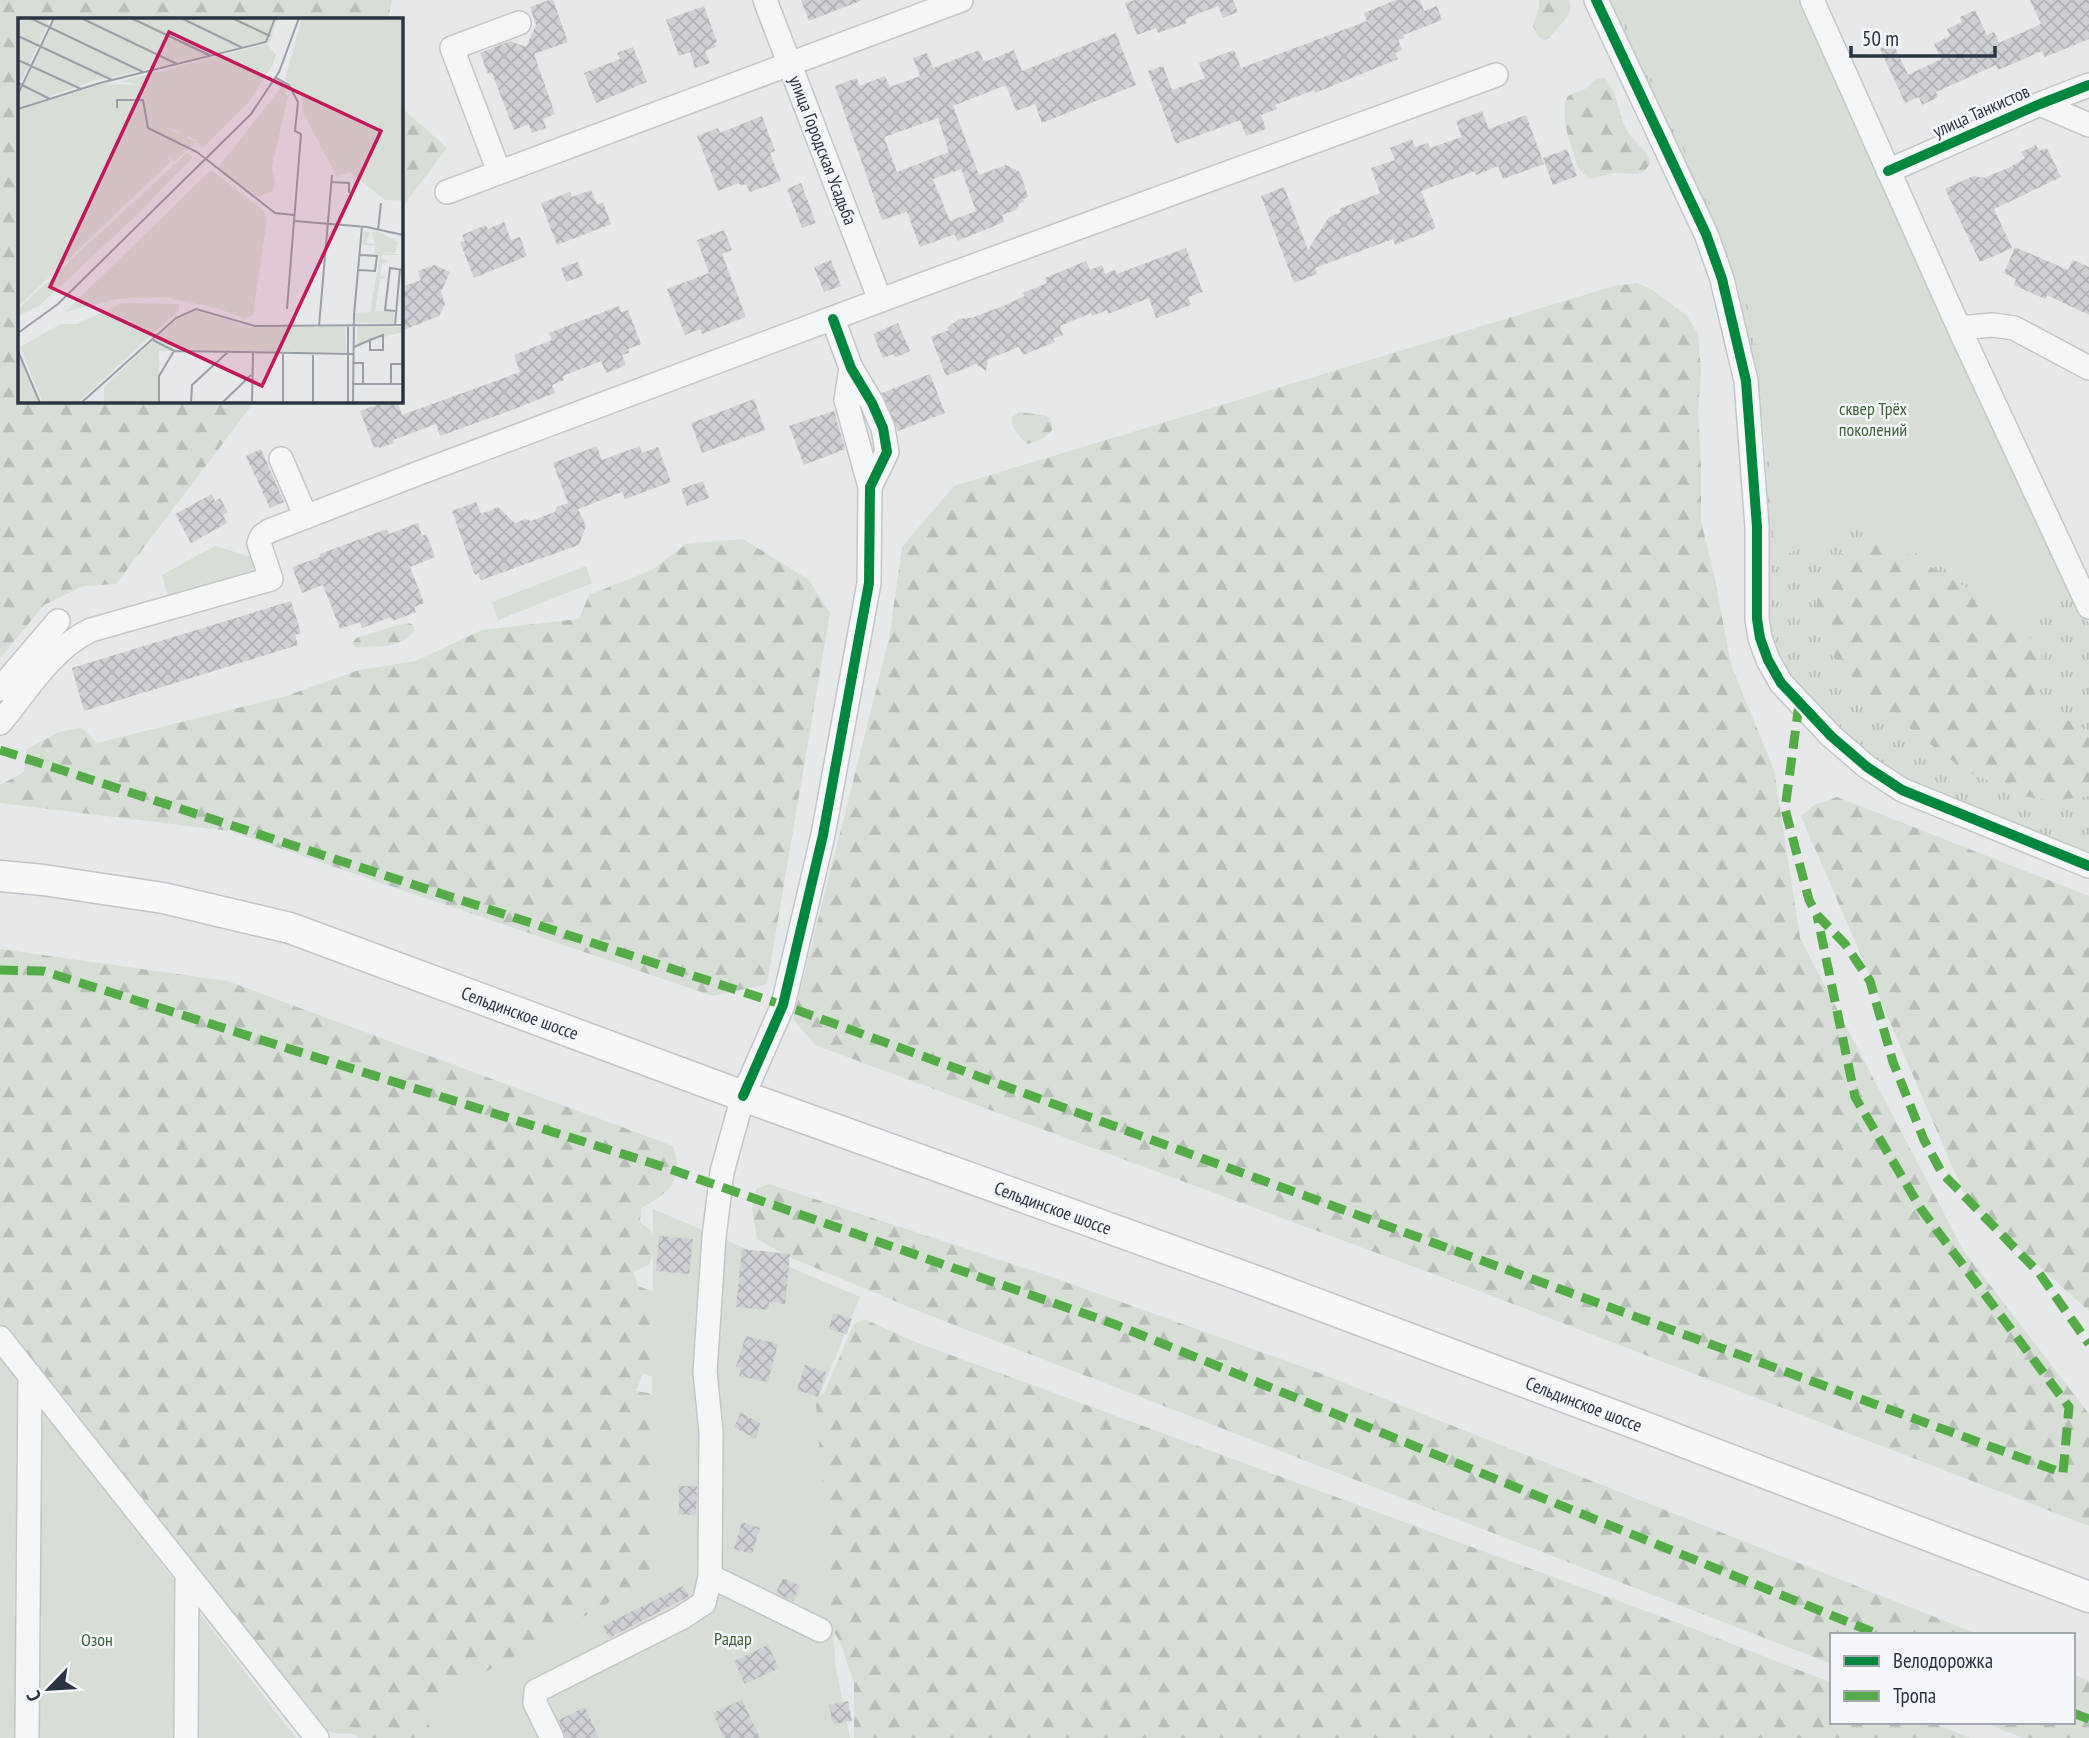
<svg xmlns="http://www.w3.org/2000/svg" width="2089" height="1738" font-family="'PT Sans Narrow',sans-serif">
	<defs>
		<pattern id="grass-tufts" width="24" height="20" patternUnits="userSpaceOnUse" patternTransform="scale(1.75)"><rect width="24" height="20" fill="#d6ded6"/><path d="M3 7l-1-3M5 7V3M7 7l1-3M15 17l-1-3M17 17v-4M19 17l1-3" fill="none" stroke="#b8bfb9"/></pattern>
		<pattern id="forest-firs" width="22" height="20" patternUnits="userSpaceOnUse" patternTransform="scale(1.75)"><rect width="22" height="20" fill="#d6ded6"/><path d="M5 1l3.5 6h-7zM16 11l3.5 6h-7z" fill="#b8bfb9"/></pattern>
		<pattern id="building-cross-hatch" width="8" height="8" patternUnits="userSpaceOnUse" patternTransform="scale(1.75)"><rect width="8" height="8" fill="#ced0d3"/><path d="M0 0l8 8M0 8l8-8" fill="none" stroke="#b1b3b6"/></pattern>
	</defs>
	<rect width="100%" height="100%" fill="#e6e8ea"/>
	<path fill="url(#grass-tufts)" d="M1609,0H1805L2089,624V852L1909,783L1875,762L1832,721L1791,677L1774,646L1768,611L1769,549L1765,445L1759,391L1739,296L1707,207Z"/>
	<path fill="url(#forest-firs)" d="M0,0H392L388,19H19V401H255L116,584L83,586L44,605L0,658Z
		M1539,0H1569C1573,15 1565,19 1556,30C1551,35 1551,38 1544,41L1538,36L1533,26L1539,7Z
		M1597,78H1605C1621,98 1617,117 1630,135C1637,145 1648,150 1650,163C1642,180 1629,172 1614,173C1606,174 1599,177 1591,179L1582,173L1578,167C1572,147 1558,116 1568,96L1587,88Z
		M401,107L447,148L401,209Z
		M1637,283L1651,289L1687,316L1698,334L1701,372L1698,412L1701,464V521L1715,579L1731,665L1774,770L1800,938L1963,1250L2089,1414V1526L1482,1292L815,1045L793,1019L889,639L902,547L954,486L1614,286Z
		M1020,412L1047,416L1052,422V430L1044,438L1028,444C1020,437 1010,428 1012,417Z
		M743,539L809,580L830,613L767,984L713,996L229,831L0,803V785L24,772L27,749L59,732L82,728L97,743L286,696L359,670L416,661L482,630L579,619L589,595L652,570L686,544Z
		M1863,541L1892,544L2010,613L2023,627L2042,657L2041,676L2032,700C2039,721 2059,716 2075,723C2080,725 2085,730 2089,733V796L2052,801L2022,796L1964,770L1880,705L1835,660L1816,610L1820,577L1837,557Z
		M405,623L412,624L415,630C400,650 377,646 355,647L352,644L356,638Z
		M1837,797L2089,896V1311L1968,1203L1801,816L1814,805Z
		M0,949L227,981L673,1146C684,1180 671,1192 641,1208L640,1222L650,1230L657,1242L649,1265L633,1272L638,1286L667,1297L657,1379L643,1373L636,1391L665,1396L667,1573L436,1738H358L355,1734H340L325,1731L0,1329Z
		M769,1184L1046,1275L1317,1372L1980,1635H1832V1664L926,1314L787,1256L757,1239L752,1209L756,1189Z
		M864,1319L918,1343L1689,1627L1832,1683V1722H1931L1970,1738H854V1683L841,1644L827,1620L808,1406L824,1393L854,1324Z
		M2073,1674L2089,1681V1738H2023L1983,1722H2073Z"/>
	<path fill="#d6ded6" d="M1614,0H1800L2067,594L2028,613L1857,522L1781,557L1773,536L1766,406L1758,356L1746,299L1709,201Z
		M215,546L255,558V566L250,575L169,600L162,575Z
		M586,566L592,583L498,620L492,602Z
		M653,1209L860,1297L816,1404L836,1668L850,1738H434L422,1708L652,1578Z
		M0,1355L296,1738H0Z"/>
	<path fill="url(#building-cross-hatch)" fill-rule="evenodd" d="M549,0H553L568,42L534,54L555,114L543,119L546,128L532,133L529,124L514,130L492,73L488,74L480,53L510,41L526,47L536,25L530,7Z
		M801,0H860V1L809,21Z
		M1135,0H1233L1238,12L1223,18L1218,6L1185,19L1187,23L1158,33L1156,28L1137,35L1125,3Z
		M1396,0H1420L1424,11L1437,6L1442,20L1403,35L1404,38L1398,40L1402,50L1395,53L1398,59L1315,93L1314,90L1275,105L1277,109L1261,115L1266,129L1246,136L1240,120L1176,144L1148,71L1163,66L1172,90L1205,78L1199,63L1234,50L1241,68L1367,21L1364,13Z
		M2030,0H2089V39L2045,57L2042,51L1998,70L1996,65L1936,92L1938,97L1922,105L1919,97L1905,103L1880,49L1893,43L1908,75L1941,59L1934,44L1950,36L1947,29L1962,22L1960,17L1975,10L1987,35L1994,32L1999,43L2041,24Z
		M704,6L717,42L714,43L716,47L705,51L710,63L695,68L690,52L679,56L666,20Z
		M1116,33L1136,85L1042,123L1035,104L1016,111L1006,85L953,106L979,175L1006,165L1020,172L1028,197L1023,199L1024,202L1019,204L1016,210L1002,215L1004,222L957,241L952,227L955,234L920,247L907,212L882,220L835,86L857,78L859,86L885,76L890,87L920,76L913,58L927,53L933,68L979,50L984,62L1014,50L1022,71ZM938,118L949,152L897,172L884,137ZM961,169L976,211L950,221L933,179Z
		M633,47L647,82L596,103L584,73L620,59L617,53Z
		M1482,111L1489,129L1526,115L1544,164L1503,179L1498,166L1476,175L1475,171L1421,191L1436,228L1395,245L1393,239L1315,268L1317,274L1294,283L1261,196L1284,187L1308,250L1329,217L1341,212L1339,209L1380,193L1371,168L1395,160L1390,148L1412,139L1415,147L1428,143L1430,148L1462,137L1456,121Z
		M762,116L775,151L770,153L781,181L750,192L746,184L741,186L739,183L718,191L697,136L718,128L720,133Z
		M2036,145L2039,151L2047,148L2061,177L1994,209L2012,248L1980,262L1945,189L1973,176L1985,178L2010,167L2025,158L2021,152Z
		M1567,149L1577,176L1553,185L1543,158Z
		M801,183L816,223L802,228L787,189Z
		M591,190L597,205L603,202L611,224L557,245L541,203L570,192L572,197Z
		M504,222L511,240L520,237L527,256L474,278L460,242L465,241L462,235L486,225L488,229Z
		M724,230L732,250L722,254L746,317L702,334L700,329L685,335L667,289L709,273L697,240Z
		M2015,247L2068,270L2073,260L2089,267V315L2047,295L2045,299L2014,285L2016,279L2004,273Z
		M1186,248L1203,292L1188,297L1191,305L1156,318L1149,298L1108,314L1107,310L1092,316L1091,313L1060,326L1063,335L1053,339L1055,342L1023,355L1019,347L988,359L986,371L976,364L946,376L931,337L949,330L947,328L959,319L971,318L1003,306L1025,296L1023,293L1047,283L1045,278L1086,261L1090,270L1102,265L1105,274L1115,270L1117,274Z
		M831,260L841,286L824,292L814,267Z
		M578,262L583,276L566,282L561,268Z
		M435,265L450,272L441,292L445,304L439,316L401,331V287L421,280L418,271Z
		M619,306L621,312L628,310L641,344L628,349L629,353L622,355L626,365L606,373L601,361L563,376L564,380L552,385L555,393L509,411L440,436L436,424L393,440L394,443L379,448L378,446L374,448L360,411L387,401H397L402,415L520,372L514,355L552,340L549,333Z
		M898,323L910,351L895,358L893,354L883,358L873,334Z
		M930,374L945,413L898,431L882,393Z
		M754,399L765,430L702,453L691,423Z
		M834,411L845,449L804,465L789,426Z
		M597,446L602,460L640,446L642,453L658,447L671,482L625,499L622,492L578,509L586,526L579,545L481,580L478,573L475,575L452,511L476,502L481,514L498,507L515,523L525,519L531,521L555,512L557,507L568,503L553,463Z
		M261,449L284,502L270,508L246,456Z
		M703,481L709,498L687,506L681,489Z
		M212,494L215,501L220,498L228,512L223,515L227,523L191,543L175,514Z
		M418,523L422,536L426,534L435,557L410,567L424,603L414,607L416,612L393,621L391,617L362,628L360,622L340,629L323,585L302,593L292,567L320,557V554L387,529L389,534Z
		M291,601L301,633L295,635L298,645L84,711L72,668Z
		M659,1236L693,1239L689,1274L656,1271Z
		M742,1249L790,1254L785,1304L769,1302L768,1310L736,1307Z
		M833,1313L852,1319L847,1334L829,1329Z
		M746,1336L778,1344L768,1382L739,1376L741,1368L736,1366Z
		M805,1365L826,1372L818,1397L797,1390Z
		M741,1413L760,1423L756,1439L734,1427Z
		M679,1486H697L696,1515L679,1514Z
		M742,1522L760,1528L752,1554L734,1549Z
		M783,1578L800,1586L793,1601L776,1593Z
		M683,1586L689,1596L609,1638L603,1626Z
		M768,1645L779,1668L745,1684L734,1661Z
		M742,1700L760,1738H724L713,1713Z
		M848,1701L852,1721L833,1724L829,1705Z
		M585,1707L599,1738H566L559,1720Z"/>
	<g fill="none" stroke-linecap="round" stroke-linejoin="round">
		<defs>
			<path id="minor" d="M765,0L880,300
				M1596,0L1706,234L1722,279L1746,381L1757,527V619L1760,638L1768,660L1781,683L1831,736L1867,767L1902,790L2089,866
				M1812,0L1959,328L2089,607
				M2040,104L2089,125
				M1888,171L2040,104L2089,85
				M499,172L452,48L519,23
				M447,192L961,0
				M1959,328L1993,325L2014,328L2089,368
				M851,368L846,400L870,487
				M281,459L306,517
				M0,689L58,621
				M0,723C27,691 52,648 91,630L271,579L259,543L262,536L269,531L419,473L924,284L1496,75
				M0,1338L317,1738
				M710,1576L820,1630
				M27,1738L30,1375
				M186,1738L187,1574
				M552,1738L535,1703L536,1691L681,1618L704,1603L710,1576L711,1432L705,1372L714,1237L722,1172L743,1096L783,1005L823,835L869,583L870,487L887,452L883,428L872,403L851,368L833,319"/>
			<path id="major" d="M0,876L43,880L163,898L290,928L743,1096L1256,1281L1642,1426L2089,1597"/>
		</defs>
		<use href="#minor" stroke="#c4c6c8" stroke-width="26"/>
		<use href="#major" stroke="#c2c5c8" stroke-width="33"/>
		<use href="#minor" stroke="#f5f6f7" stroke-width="23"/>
		<use href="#major" stroke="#f8f8f8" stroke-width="30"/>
		<path stroke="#54ac47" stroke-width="9" stroke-dasharray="18 9" stroke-linecap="butt" d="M1799,704L1785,809L1809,900L1817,915L1845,944L1870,981L1893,1062L1924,1140L1942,1173L2039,1273L2089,1344
			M0,750L783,1005L2063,1473L2069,1407L1921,1209L1855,1097L1817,915
			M0,970L43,971L667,1168L1114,1324L1880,1635
			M2073,1713L2089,1719"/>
		<defs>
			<path id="cycleway" d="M1596,0L1706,234L1722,279L1746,381L1757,527V619L1760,638L1768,660L1781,683L1831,736L1867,767L1902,790L2089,866
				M1888,171L2040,104L2089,85
				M743,1096L783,1005L823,835L869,583L870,487L887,452L883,428L872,403L851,368L833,319"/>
		</defs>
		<use href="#cycleway" stroke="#f4f6f9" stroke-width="15"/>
		<use href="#cycleway" stroke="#00873e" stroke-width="10"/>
	</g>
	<g text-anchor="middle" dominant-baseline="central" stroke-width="5" stroke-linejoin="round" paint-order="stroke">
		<g font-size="18" fill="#2b3445" stroke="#f4f6f9">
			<text transform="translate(1981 111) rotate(-24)">улица Танкистов</text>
			<text transform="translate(823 150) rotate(69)">улица Городская Усадьба</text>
			<text transform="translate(520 1013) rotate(20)">Сельдинское шоссе</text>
			<text transform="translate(1053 1208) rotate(20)">Сельдинское шоссе</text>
			<text transform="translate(1584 1404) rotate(21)">Сельдинское шоссе</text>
		</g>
		<g font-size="18" fill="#3f6138" stroke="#f4f6f9">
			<text x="1873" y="408">сквер Трёх<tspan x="1873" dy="21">поколений</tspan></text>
			<text x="733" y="1638">Радар</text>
			<text x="97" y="1639">Озон</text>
		</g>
	</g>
	<g transform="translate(18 18)">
		<rect width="385" height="385" fill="#e6e8ea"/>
		<path d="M346,212L352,215L348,225L357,226L354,215L359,213L366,216L364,234L385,237H364L363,241L371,243L364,246L362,258L369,259L362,261L357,293L376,294L375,306L337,304V295L352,294L362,238L345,236H356L357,228L345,227ZM178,293L234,309H327L328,334L141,333L142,385H86V368L159,301ZM339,309H385V314L339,326Z" fill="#d6ded6"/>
		<path d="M284,0H385V183L367,182L332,154L319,159L285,94L284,78L267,61ZM249,26L258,37L254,48L230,85L185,130L171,118L167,121L157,112L133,105L127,68L103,63ZM91,64L79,85L85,110L145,132L153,143L0,289V92ZM265,67L270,79L254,148L257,166L255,173L241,179L199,151ZM169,135L175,139L120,196L21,288L0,298V291ZM193,152L245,192L249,202L235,297L226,301L202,291L146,279L99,281L47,294ZM363,215L380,224L377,235L363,233ZM104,285L161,286V292L59,385H25L2,329L43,306H59ZM178,299L189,302V313L171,324L161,321L146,326L157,309ZM0,336L21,385H0Z" fill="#d6ded6"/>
		<path d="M0,0H33L0,70ZM37,0H259L252,24L71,64L0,90V79ZM79,66L130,67L133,103L178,124L156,144L145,133L80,113ZM194,299L234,310H327V334L173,331V326L193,310Z" fill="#d6ded6"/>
		<path fill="none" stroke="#9ba0a8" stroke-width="2" d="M12,0L125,54M63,0L159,46M113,0L193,38M163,0L225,30M214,0L252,18M0,18L94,62M0,42L63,71M258,60L271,67L280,84L277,113L283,116L269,291M0,65L32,81M0,76L36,0M99,90V82H125L130,110L179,134L257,195L276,197M0,91L82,65L248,24L257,0M314,164L331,165V175M276,203L349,209L385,217M360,212L363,185M341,252L357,253L359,238L342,237M377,293L367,292L372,250L385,252M377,307L382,251M301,308L314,157M0,315L40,286L233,96L261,54L281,0M135,322L156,333L336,336M336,329L352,322L365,317V332H352V322M0,333L22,385M295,335V385M336,345H345V366M334,366H385M373,366V346H385M63,385L158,300L178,291L237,308L385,307M141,385V358L156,333M173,385L174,367L211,333M204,385L233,357M234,385L235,334M265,385V334M330,385V308M335,385L336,297L344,208"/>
		<path fill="#c2185b" fill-opacity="0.15" stroke="#c2185b" stroke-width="3.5" d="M151,14L363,113L244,368L32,269Z"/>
		<rect width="385" height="385" fill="none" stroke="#2b3445" stroke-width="3.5"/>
	</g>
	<rect x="1830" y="1633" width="245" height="91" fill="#f4f6f9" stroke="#a4a8b1" stroke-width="2"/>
	<rect x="1844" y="1656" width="35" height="10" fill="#00873e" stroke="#a4a8b1" stroke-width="2"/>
	<text x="1893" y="1668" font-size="21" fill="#2b3445">Велодорожка</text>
	<rect x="1844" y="1691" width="35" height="10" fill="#54ac47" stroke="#a4a8b1" stroke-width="2"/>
	<text x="1893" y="1703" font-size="21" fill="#2b3445">Тропа</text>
	<g transform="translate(49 1689) rotate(245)" stroke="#f4f6f9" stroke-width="5" paint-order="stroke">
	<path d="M0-5L12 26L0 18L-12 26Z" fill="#2b3445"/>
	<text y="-10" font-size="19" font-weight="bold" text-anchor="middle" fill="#2b3445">С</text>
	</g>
	<path d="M1851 46v10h144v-10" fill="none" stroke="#2b3445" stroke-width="3.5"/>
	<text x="1862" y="46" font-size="21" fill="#2b3445" stroke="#f4f6f9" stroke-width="5" paint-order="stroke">50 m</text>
</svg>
